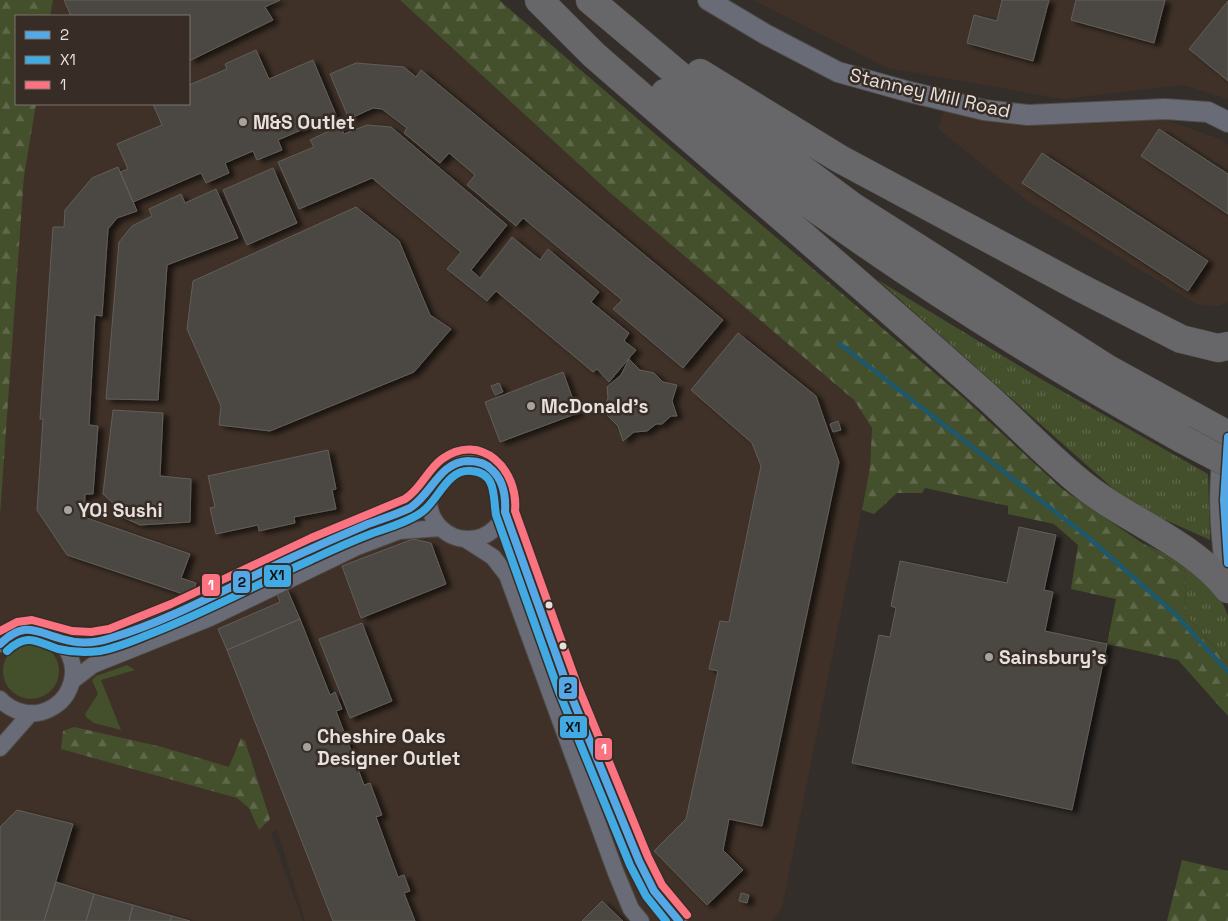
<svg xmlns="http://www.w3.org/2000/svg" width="1228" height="921" font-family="'Space Grotesk',sans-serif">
	<defs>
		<pattern id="grass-tufts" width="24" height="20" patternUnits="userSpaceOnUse" patternTransform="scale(1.25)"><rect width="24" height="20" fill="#444f2c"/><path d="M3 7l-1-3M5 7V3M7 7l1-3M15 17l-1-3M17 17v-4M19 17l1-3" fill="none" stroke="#5f684a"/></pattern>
		<pattern id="forest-firs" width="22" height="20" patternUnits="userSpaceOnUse" patternTransform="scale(1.25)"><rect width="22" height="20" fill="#444f2c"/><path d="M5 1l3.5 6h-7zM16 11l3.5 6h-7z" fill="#5f684a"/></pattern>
		<filter id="shadow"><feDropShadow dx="5.5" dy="3" stdDeviation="2.5" flood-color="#0009"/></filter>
	</defs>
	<rect width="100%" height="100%" fill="#332e2a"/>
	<path fill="#3f3127" d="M46,0H400L608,191L854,400L872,428L870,467L782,908L772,921H305L277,830L271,833L303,921H0V244L26,104H189V16H43Z
		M753,0H1228V99L1183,85L1063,99L888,68Z
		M945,109L1159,118L1223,140L1228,145V301L1220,306L1198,305L1030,203L938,129Z"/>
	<path fill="url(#grass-tufts)" d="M878,280L1041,379L1208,474L1210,540L1159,517L1117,492Z
		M1143,543C1178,560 1215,576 1228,616C1228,629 1228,649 1228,663L1186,615L1185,572Z"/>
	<path fill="url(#forest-firs)" d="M0,0H53L50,16H16V104H36L24,176L0,515Z
		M400,0H499L965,399L1061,488L1185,572L1186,615L1228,663V716L1178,660L1107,644L1116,599L1071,589L1078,545L1054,524L1008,514V506L925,488L922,493H897L874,514L862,510L870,467L872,428L854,400L608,191Z
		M74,727L162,747L229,767L241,738L245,741L270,819L259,830L249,808L237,798L61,749L63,731Z
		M1182,860L1228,871V921H1167Z"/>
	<path fill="#444f2c" d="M3 671a28 28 0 1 1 56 0a28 28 0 1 1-56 0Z
		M127,665L135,670L101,680L121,730L94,723L86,717L85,714L98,694L92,680L96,676Z"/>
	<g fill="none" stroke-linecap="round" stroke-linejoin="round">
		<path stroke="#1e586d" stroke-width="4.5" d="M840,344L1089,538L1176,615L1228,672"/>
	</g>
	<path fill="#4b4743" stroke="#625e5a" filter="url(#shadow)" d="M64,0H280L265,7L273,20L189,61V16H71Z
		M1002,0H1049L1033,61L967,43L974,15L997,21Z
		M1076,0H1165L1154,43L1071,20Z
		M1228,1V81L1189,49Z
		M256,50L269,79L313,60L336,115L278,140L282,150L257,160L253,151L225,163L229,173L206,183L201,173L133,202L120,172L128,169L117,144L162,125L153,104H189V85L227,69L225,64Z
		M356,63L404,67L416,77L421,70L723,320L683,368L613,309L622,300L523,218L516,226L467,185L475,175L449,153L440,163L404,133L407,128L382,109L373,108L349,119L330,74Z
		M367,125L391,127L507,225L471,270L480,278L512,237L540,260L548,249L599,292L591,302L629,333L624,341L636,350L609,382L597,369L593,372L496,291L487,301L447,269L461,252L372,178L299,209L278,162L314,147L310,140L340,126L344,134Z
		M1159,129L1228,174V214L1141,156Z
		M1042,153L1208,261L1188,291L1022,183Z
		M118,167L137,211L117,218L108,229L102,316L95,315L89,425L98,426L93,494H85L84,517L190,554L181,578L196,583L192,597L67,555L37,510L43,419H40L53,227H64L65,210L92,178Z
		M273,168L297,223L247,245L223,190Z
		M216,189L238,238L167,265L158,400L106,399L119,242L132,226L152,216L149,209L181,194L185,203Z
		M356,207L399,241L430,315L451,329L414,372L270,431L219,425L221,406L187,329L193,281Z
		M738,333L816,396L839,462L762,826L729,819L723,850L743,870L707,905L654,851L686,819L718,671L709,669L720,621L729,622L761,466L752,443L691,390Z
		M629,359L640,370L654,373L663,382L677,385L672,401L677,416H671L662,424H656L647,431L634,432L623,441L618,426L603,411L608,398L607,387L621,375Z
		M563,372L578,413L500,442L485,402Z
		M499,383L503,392L495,395L491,386Z
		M113,410L163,413L160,476L191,479L190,522L140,525L118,515L115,505L103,494Z
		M838,421L841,430L833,432L830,424Z
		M328,450L336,489L332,490L336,509L294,517L295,523L259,531L258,525L216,534L210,508L215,507L208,476Z
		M1019,527L1056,535L1044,590L1053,592L1045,631L1107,644L1072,810L852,763L879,635L890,637L896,608L891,606L900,561L1007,583Z
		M413,539L431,543L446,584L361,618L342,566Z
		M287,589L300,619L227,650L218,629L280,602L277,594Z
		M300,619L330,695L335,692L342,709L336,711L364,785L370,783L382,815L376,817L398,877L404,875L410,891L404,893L415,921H333L227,650Z
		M362,623L392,701L350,718L319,639Z
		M17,810L73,824L44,921H0V827Z
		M56,882L94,894L86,921H44Z
		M741,893L749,895L747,903L739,901Z
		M94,894L133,905L129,921H86Z
		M602,901L623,921H582Z
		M133,905L172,916L170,921H129Z
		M172,916L190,921H170Z"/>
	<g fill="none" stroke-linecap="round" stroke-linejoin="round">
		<defs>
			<path id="minor" d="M429 500a39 39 0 1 1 78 0a39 39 0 1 1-78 0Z
				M505,512C540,609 574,706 614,801C631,843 646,889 679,921
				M465,539L493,557L507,575L616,873L631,909L641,921
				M57,638L78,642H95L129,632L169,616L303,552L417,504L431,487
				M0,644C36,606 93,651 66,695C60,704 49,711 38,713C23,715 9,709 0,699
				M72,681L93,665L210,618L357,547L399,531L441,528
				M0,748L31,713"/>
			<path id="tertiary" d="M708,0L765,34L838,72L906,91L984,110L1028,115L1165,109L1208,112L1228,122"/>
			<path id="primary" d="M1228,439C1221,481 1222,522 1228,563"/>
			<path id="motorway" d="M539,0L594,55C721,166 850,274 975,386C1010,416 1041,450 1077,480C1124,520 1189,540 1228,589
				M590,0L705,97L852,206L1108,369L1228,435
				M700,73L840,159L1079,287L1181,339L1218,348L1228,346
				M665,93C825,225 1001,338 1182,439"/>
		</defs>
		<use href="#minor" stroke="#4f4a47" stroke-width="18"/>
		<use href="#tertiary" stroke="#4f4a47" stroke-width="22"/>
		<use href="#primary" stroke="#4f4a47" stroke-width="28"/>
		<use href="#motorway" stroke="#4f4a47" stroke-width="29"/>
		<use href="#minor" stroke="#696c76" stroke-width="16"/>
		<use href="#tertiary" stroke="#696c76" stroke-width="20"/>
		<use href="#primary" stroke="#6a6b71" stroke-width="26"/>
		<use href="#motorway" stroke="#676769" stroke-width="28"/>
		<defs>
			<path id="motorway-bridge" d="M1182,439L1228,463"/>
		</defs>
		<use href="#motorway-bridge" stroke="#4f4a47" stroke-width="29" stroke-linecap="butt"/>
		<use href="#motorway-bridge" stroke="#676769" stroke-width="28"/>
		<defs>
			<path id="bus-1" d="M1228,437L1224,500L1228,563
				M0,644C25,620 36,632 62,639C78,644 96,643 111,638C174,619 232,585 291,558C317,546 342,535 368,524C382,519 397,514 410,508C432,494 439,462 468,461C477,461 486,463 492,470C504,481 506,496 505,512L568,688L639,861L654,891L679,921"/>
			<path id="bus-2" d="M7,651C27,632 37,642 58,649C71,652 86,653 100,651C117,648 133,641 150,634C205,613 257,584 311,560C332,550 352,541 373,533C390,527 408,522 422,512C439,500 447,468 472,471C497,473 493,498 496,515L559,692L630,865L646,896L666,921"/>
			<path id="bus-3" d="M0,631L17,622L32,620L72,631L91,632L109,629L171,604L311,538L405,499C421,489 427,470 442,459C481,431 519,470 515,511L577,684L648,857L662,885L687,915"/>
		</defs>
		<use href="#bus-1" stroke="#372d26" stroke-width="11"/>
		<use href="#bus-2" stroke="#372d26" stroke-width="11"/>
		<use href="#bus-3" stroke="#372d26" stroke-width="11"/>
		<use href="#bus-1" stroke="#53a8e5" stroke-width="8"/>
		<use href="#bus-2" stroke="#41aae3" stroke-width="8"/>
		<use href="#bus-3" stroke="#fb7281" stroke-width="8"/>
	</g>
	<g fill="#a8a29e" stroke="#372d26" stroke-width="2">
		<circle cx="243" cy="122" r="5"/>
		<circle cx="531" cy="406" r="5"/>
		<circle cx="68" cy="510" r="5"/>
		<circle cx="989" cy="657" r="5"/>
		<circle cx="307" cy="747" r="5"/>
	</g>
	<g fill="#e7e0dc" stroke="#372d26" stroke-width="2">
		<circle cx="549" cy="605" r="4.5"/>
		<circle cx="563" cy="646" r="4.5"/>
	</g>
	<g text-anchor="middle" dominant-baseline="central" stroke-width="5" stroke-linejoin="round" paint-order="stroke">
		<g font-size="19" fill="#e7e0dc" stroke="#372d26">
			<text transform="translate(930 93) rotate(13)">Stanney Mill Road</text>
		</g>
		<g font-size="19" font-weight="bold" fill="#e7e0dc" stroke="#372d26" text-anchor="start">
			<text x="253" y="122">M&amp;S Outlet</text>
			<text x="541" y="406">McDonald's</text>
			<text x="78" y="510">YO! Sushi</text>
			<text x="999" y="657">Sainsbury's</text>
			<text x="317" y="736">Cheshire Oaks<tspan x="317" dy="22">Designer Outlet</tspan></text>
		</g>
	</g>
	<g stroke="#372d26" stroke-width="2">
		<rect x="263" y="564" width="29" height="24" rx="5" fill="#41aae3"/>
		<rect x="232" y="570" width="19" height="24" rx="5" fill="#53a8e5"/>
		<rect x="201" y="573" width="20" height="24" rx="5" fill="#fb7281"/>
		<rect x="558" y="676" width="20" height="24" rx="5" fill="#53a8e5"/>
		<rect x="559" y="715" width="29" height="24" rx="5" fill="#41aae3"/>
		<rect x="594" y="737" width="19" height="24" rx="5" fill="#fb7281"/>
	</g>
	<g font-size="14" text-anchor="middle" font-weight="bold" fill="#fff">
		<text x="211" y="590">1</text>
		<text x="604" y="754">1</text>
	</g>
	<g font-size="14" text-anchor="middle" font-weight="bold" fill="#111">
		<text x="277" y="580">X1</text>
		<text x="242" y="587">2</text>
		<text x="568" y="693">2</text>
		<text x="573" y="732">X1</text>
	</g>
	<rect x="15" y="15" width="175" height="90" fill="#372d26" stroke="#7d756f"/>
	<rect x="25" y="31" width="25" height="8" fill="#53a8e5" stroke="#7d756f"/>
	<text x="60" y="40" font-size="15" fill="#e7e0dc">2</text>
	<rect x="25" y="56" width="25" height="8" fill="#41aae3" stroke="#7d756f"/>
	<text x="60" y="65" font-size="15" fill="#e7e0dc">X1</text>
	<rect x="25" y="81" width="25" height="8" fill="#fb7281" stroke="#7d756f"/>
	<text x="60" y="90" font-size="15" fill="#e7e0dc">1</text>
</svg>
